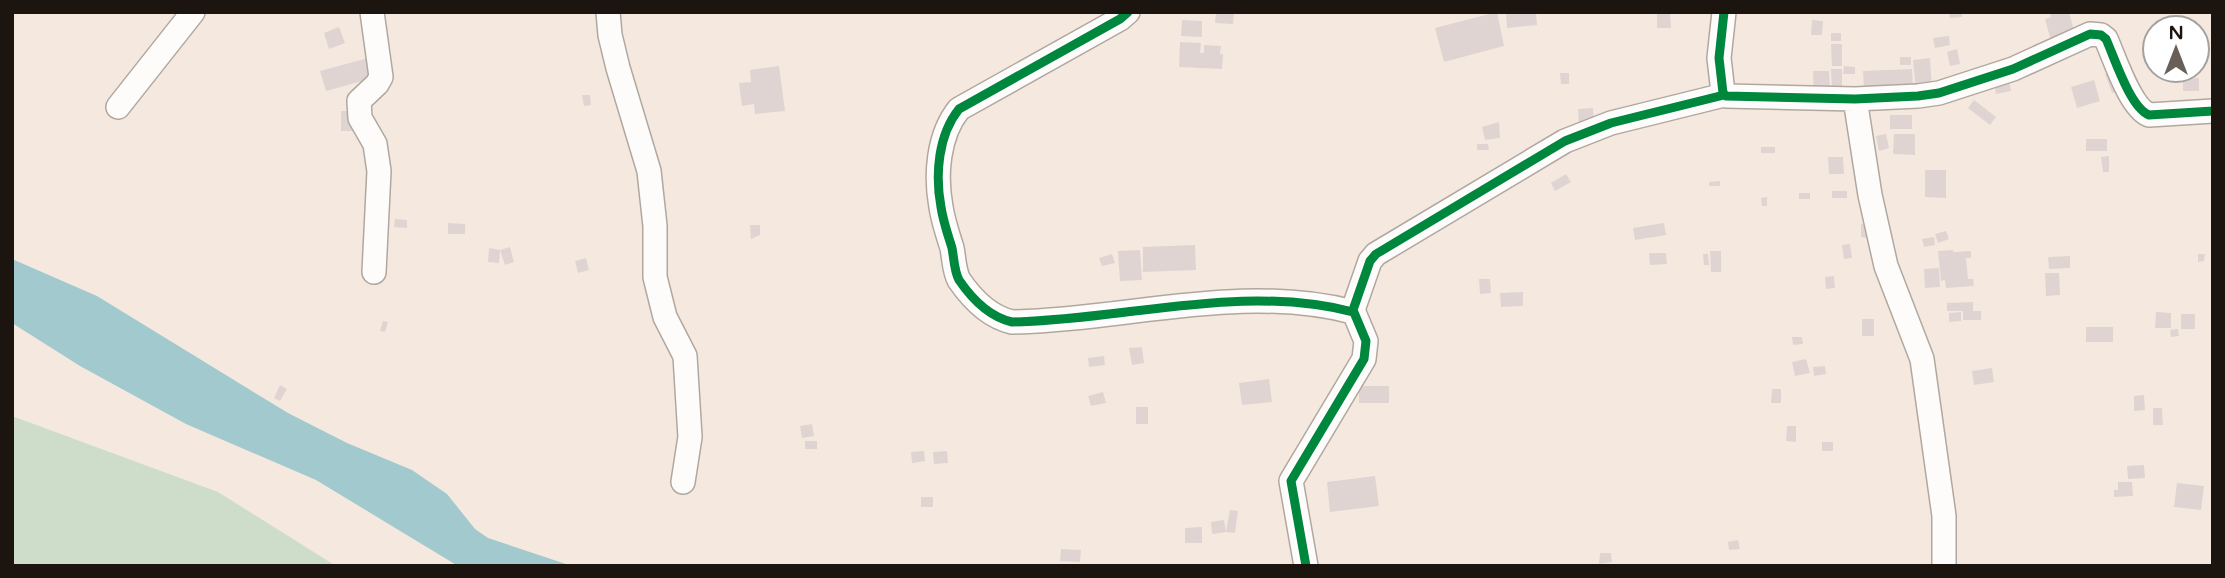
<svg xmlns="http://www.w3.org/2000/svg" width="2225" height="578" font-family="'Varela Round',sans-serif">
	<rect width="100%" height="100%" fill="#f5e9df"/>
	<path fill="#ceddca" d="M12,416L218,492L336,566H12Z"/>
	<path fill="#a1c9ce" d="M12,259L97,296L288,413L347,443L412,470L447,494L475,529L488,538L572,566H458L316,480L186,424L80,366L12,323Z"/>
	<path fill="#dfd4d2" d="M1216,12L1234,13L1233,24L1215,23Z
		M1497,12L1504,46L1444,62L1435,28Z
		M1506,12H1536L1537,25L1507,28Z
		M1657,12H1670L1671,28H1657Z
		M1949,12H1962V17L1950,18Z
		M2050,12H2069L2075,35L2051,41L2045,19L2051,17Z
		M1182,20L1202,21V37L1181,36Z
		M1812,20L1823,21L1822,35H1811Z
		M339,27L345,43L329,49L324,33Z
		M1831,33H1841V41H1831Z
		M1949,36L1950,45L1935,48L1933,38Z
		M1180,42L1201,43L1200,53H1204V45L1221,46L1220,54H1223L1222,69L1179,67Z
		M1831,44H1842V66H1832Z
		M1957,49L1960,64L1950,66L1947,52Z
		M1900,57H1911V65H1900Z
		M368,58L373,78L326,91L320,71Z
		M1930,58L1932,90L1916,91L1913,60Z
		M779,66L785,111L755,114L754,104L742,106L739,83L751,82L750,70Z
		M1844,66L1855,67V74H1843Z
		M1831,69H1842V91H1832Z
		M1912,69L1913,88L1864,90L1863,71Z
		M1813,71H1829L1830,93H1814Z
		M2114,71L2120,91L2112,93L2105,74Z
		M1560,73H1569V84H1561Z
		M2008,74L2011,91L1996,94L1993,77Z
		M2183,78H2199V91H2183Z
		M2094,80L2100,101L2077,108L2071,87Z
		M582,95H590L591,105L584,106Z
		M1974,100L1996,117L1990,125L1968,108Z
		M1593,108L1594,126L1579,127L1578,109Z
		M341,111H355V131H341Z
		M1890,115H1912V129H1890Z
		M1499,122L1500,138L1485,140L1482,127Z
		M1886,134L1889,148L1879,151L1876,136Z
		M1894,134H1915V155L1893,154Z
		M2086,139H2107V151H2086Z
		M1477,144H1488L1489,150H1477Z
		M1761,147H1775V153H1761Z
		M2109,156V172H2103L2101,157Z
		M1828,157H1843L1844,174H1829Z
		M1925,170H1946V198L1925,197Z
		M1566,174L1571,182L1555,191L1551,183Z
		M1720,181V186H1709V182Z
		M1832,191H1847V198H1832Z
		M1799,193H1810V199H1799Z
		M1767,197V206H1762L1761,198Z
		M395,219L407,220V228L394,227Z
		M448,223L465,224V234H448Z
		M1664,223L1666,235L1635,240L1633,228Z
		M1861,224L1867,225V238L1861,237Z
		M750,225H760V235L751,239Z
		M1946,231L1949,239L1938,243L1935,234Z
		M1934,237L1935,245L1924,247L1922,239Z
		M1850,244L1852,258L1844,259L1842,245Z
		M1195,245L1196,270L1143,272V247Z
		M510,247L514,262L505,265L500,250Z
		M489,248L500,250L499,263L488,262Z
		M1140,250L1142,280L1120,281L1118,251Z
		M1953,250V252L1971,251V258H1966L1968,279H1973L1974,286L1946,288L1945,280L1941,281L1938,251Z
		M1710,251H1721V272H1711Z
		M1649,253H1666L1667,264L1650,265Z
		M1112,254L1115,263L1102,266L1099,258Z
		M1703,254H1708L1709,265H1704Z
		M2198,254H2205L2204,261L2198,262Z
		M2070,256V268L2049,269L2048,257Z
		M586,258L589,270L578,273L575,261Z
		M1939,268L1940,287L1925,288L1924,269Z
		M2045,273H2059L2060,295L2046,296Z
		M1834,276L1835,288L1826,289L1825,277Z
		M1479,279H1490L1491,293L1480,294Z
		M1523,292V306L1501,307L1500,293Z
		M1973,302V311H1981V320H1963V311H1947V303Z
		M1961,312V321L1949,322V313Z
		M2156,312L2171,313V328H2155Z
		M2181,314H2195V329H2181Z
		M1862,319H1874V336H1862Z
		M383,321L388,322L385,332L380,331Z
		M2086,327H2113V342H2086Z
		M2178,329L2179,336L2171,337L2170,330Z
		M1792,337H1802L1803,344L1793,345Z
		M1142,347L1144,363L1132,365L1129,348Z
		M1104,356L1105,365L1089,367L1088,358Z
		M1806,359L1810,373L1795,376L1792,362Z
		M1825,366L1826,374L1814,376L1813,367Z
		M1992,368L1994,382L1974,385L1972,371Z
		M1269,379L1272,402L1242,405L1239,383Z
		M280,385L287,389L280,401L274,398Z
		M1359,386H1389V403H1359Z
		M1772,389H1781V403H1771Z
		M1103,392L1106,403L1091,406L1088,396Z
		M2144,395L2145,410L2134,411V396Z
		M1136,407H1148V424H1136Z
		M2153,408H2162L2163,425H2153Z
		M812,424L814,436L802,438L800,426Z
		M1787,426H1796V442L1786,441Z
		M805,441H817V449H805Z
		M1822,442H1833V451H1822Z
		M924,451L925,461L912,463L911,452Z
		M947,451L948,463L934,464L933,452Z
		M2144,465L2145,478L2128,479L2127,466Z
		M1375,476L1379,506L1330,512L1327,482Z
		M2118,482H2132L2133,496L2114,497V490H2118Z
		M2177,483L2204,486L2201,510L2174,507Z
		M921,497H933V507H921Z
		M1230,510L1238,511L1235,533L1226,532Z
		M1224,520L1226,532L1212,534L1211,522Z
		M1202,527V543H1185V528Z
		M1738,540L1740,549L1729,550L1728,542Z
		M1061,549L1081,550L1080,562L1060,561Z
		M1600,553H1611L1612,562L1599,564Z"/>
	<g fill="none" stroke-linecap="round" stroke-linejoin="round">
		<defs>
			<path id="minor" d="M372,12L381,77L377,84L359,101L360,118L375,144L379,171L374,272
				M608,12L610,35L618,68L649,171L655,226V277L665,317L685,356L690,437L683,482
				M1128,12L1120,19L959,109C938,135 935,175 941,207C943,221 948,235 952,248C954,258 954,271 959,280C972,299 990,317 1012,322C1125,320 1241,283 1353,312
				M1724,12L1719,58L1723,93L1726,96L1855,99L1918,96L1939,93L2013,69L2090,34L2101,35L2106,39C2115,59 2130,107 2149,115L2213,111
				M1855,99L1870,195L1886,266L1922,359L1944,516V566
				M118,107L193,12
				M1306,566L1291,481L1364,359L1366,341L1353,310L1370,261L1376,254L1565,141L1611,123L1724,95"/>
		</defs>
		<use href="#minor" stroke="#b0a8a0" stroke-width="26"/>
		<use href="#minor" stroke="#fefcfa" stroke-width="23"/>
		<defs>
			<path id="cycleway" d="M1128,12L1120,19L959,109C938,135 935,175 941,207C943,221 948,235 952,248C954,258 954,271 959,280C972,299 990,317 1012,322C1125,320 1241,283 1353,312
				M1724,12L1719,58L1723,93L1726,96L1855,99L1918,96L1939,93L2013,69L2090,34L2101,35L2106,39C2115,59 2130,107 2149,115L2213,111
				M1306,566L1291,481L1364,359L1366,341L1353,310L1370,261L1376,254L1565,141L1611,123L1724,95"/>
		</defs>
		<use href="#cycleway" stroke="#fff" stroke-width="13"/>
		<use href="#cycleway" stroke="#00873e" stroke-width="9"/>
	</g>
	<rect width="2225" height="578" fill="none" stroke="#1c150f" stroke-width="28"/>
	<g transform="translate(2176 49)"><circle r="33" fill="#ffffff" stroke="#a4a19f" stroke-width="2"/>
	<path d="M0-5L12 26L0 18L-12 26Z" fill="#685f58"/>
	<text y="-10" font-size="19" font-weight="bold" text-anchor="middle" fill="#1c150f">N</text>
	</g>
</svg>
